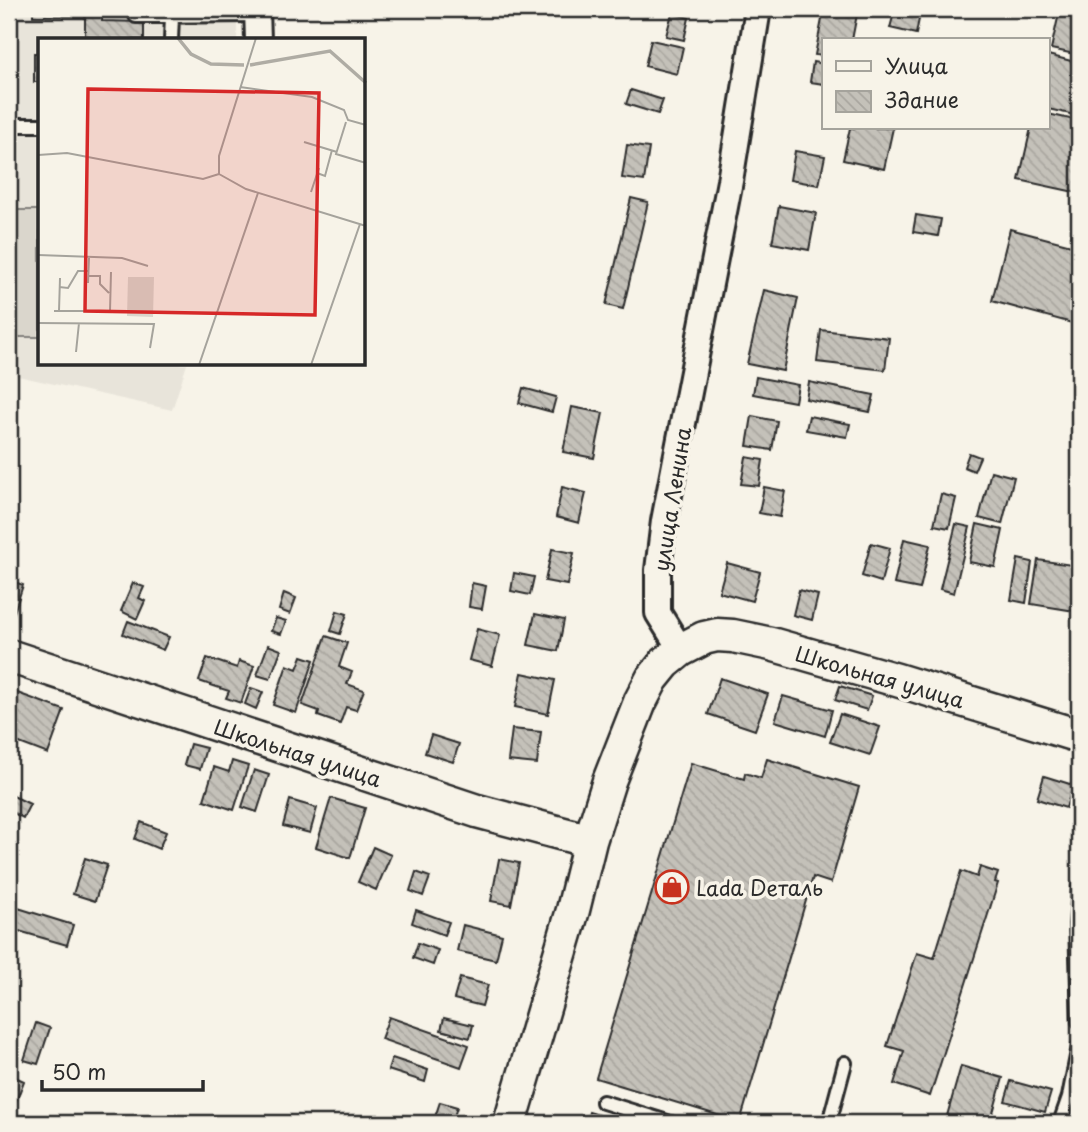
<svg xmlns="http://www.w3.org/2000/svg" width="1088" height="1132" font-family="'Playpen Sans',sans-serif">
	<defs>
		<pattern id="building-back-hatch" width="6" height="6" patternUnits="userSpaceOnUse" patternTransform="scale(1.75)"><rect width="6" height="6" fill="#c4c1b9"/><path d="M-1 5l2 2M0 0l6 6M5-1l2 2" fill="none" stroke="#a9a69f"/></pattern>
	</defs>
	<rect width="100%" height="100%" fill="#f7f3e8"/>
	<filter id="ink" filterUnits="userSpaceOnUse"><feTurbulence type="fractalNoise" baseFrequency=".0143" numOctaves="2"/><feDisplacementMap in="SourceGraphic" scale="14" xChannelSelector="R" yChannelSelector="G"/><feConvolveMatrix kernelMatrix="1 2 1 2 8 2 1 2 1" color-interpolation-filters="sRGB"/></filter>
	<g filter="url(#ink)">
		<path fill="#e8e4da" d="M9,9H237V40H40V364H187L172,410L9,374Z"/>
		<path fill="#dad6cc" stroke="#82807c" stroke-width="2" d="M9,210H40V337H9Z"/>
		<path fill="url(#building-back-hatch)" stroke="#2b2b2b" stroke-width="2" d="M33,9H102V21L144,22V40H85V16H33Z
			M824,9H858L852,40H824V56L815,55Z
			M895,9H921L916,34L890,28Z
			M1060,9L1079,12V55L1051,49Z
			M672,13L689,18L684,40L666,36Z
			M651,40L683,47L677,74L645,66Z
			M34,53H40V82H34Z
			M1048,55L1079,63V116L1048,109Z
			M813,62L824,64V84L810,82Z
			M631,90L663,100L658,114L626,104Z
			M1048,114L1079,121V193L1019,180L1031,128H1048Z
			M850,128H893L884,169L843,160Z
			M627,145L649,148L644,181L622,178Z
			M795,151L825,156L819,185L790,180Z
			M631,198L648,202L623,309L606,305Z
			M779,206L816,213L809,250L772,243Z
			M916,215L941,219L938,236L913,232Z
			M1010,229L1079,247V325L992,301Z
			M764,290L798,298L783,371L747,364Z
			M821,330L889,338L885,370L817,362Z
			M756,377L798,385L795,402L753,394Z
			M809,382L874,395L870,412L806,399Z
			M523,388L556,397L552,412L519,403Z
			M572,407L603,413L594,458L563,452Z
			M752,416L777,421L772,450L747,446Z
			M809,416L850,424L847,437L806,430Z
			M969,453L980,457L974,471L964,467Z
			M746,457L763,460L759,486L741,484Z
			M991,471L1014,477L1002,524L979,518Z
			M562,487L586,493L579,523L556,517Z
			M764,487L785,491L780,517L759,513Z
			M941,494L956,498L949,528L934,525Z
			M956,524L970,527L954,593L940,589Z
			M977,524L1003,530L995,567L969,562Z
			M904,539L930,545L920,589L894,584Z
			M871,543L890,548L881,582L862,576Z
			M552,549L574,553L567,585L545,581Z
			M1018,559L1032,562L1026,603L1011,600Z
			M1038,560L1079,566V586L1075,611L1031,604Z
			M727,563L760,572L752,601L719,592Z
			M514,573L534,577L530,595L511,591Z
			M9,580L23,585L10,625L9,624Z
			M133,583L144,587L139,598L145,601L137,619L121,611Z
			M472,583L486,586L482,609L469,607Z
			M799,590L818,595L812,620L793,615Z
			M284,593L296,598L290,614L279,610Z
			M337,611L347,614L340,634L331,631Z
			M535,614L564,620L558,651L528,645Z
			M276,618L286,621L281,634L271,631Z
			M128,621L169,637L163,650L123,634Z
			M477,629L500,635L492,666L469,660Z
			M326,636L347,643L339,667L352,672L347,684L364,690L356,710L346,707L340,724L318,716L319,711L302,705Z
			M268,645L281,650L270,679L257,675Z
			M302,656L314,660L296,713L273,705L287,665L297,669Z
			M207,658L237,668L239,661L254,666L241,703L226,698L229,691L199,681Z
			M522,673L555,680L548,714L515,707Z
			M720,678L768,694L755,730L708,714Z
			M840,686L872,696L867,710L835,700Z
			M251,688L263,692L256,709L245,704Z
			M12,691L64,710L48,754L9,739V700Z
			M783,696L832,710L825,736L775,721Z
			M840,714L880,727L870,755L830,742Z
			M512,729L541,732L537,764L508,761Z
			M431,735L459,744L453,762L425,753Z
			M190,744L206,748L200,769L184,765Z
			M767,759L859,787L831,883L813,877L740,1122L596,1078L691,763L744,779L745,773L761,778Z
			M232,761L248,766L234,810L204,800L214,767L229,772Z
			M254,770L269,775L257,812L242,807Z
			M1044,776L1073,785L1066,808L1037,799Z
			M9,794L30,804L23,818L9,811Z
			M331,798L365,808L350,858L316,847Z
			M290,800L317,808L310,833L283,826Z
			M141,822L166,832L159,849L135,839Z
			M373,847L391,855L376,890L358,882Z
			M85,858L107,865L95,901L73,894Z
			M499,859L519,863L511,905L491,901Z
			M980,867L998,873L995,882L998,883L930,1096L894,1084L904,1051L887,1046L917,953L934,958L961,871L977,877Z
			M416,872L430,877L423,896L410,891Z
			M18,908L73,925L67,945L12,929Z
			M416,910L449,922L444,935L412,923Z
			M463,925L502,935L496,960L457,951Z
			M418,943L438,950L433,965L413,958Z
			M460,978L488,985L482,1006L454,999Z
			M389,1017L469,1045L461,1067L381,1039Z
			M444,1018L473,1025L470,1038L441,1030Z
			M36,1023L50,1028L38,1064L24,1060Z
			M392,1058L428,1070L425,1082L388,1070Z
			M961,1066L1003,1078L990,1123H945Z
			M13,1076L24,1081L15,1104L9,1102V1087Z
			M1011,1081L1051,1092L1045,1112L1005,1101Z
			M440,1102L457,1107L452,1123H433Z
			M1073,1105L1079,1107V1123H1067Z
			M589,1112L619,1121L618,1123H586Z"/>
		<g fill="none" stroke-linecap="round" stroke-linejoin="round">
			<defs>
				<path id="service" d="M136,16L257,15
					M171,40L172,16
					M9,125H40
					M1079,888L1076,924L1079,1021
					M603,1102L671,1123
					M829,1123L845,1063
					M1060,1123L1069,1097L1079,1046"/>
				<path id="minor" d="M257,9L258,40
					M681,650L658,613V570L664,521L730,181L758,9"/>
				<path id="tertiary" d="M9,656L477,811L590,841
					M510,1123L573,910L590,841L609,781L640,702L652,679L665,663L681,650L704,638L717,635L733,636L771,644L897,680L1079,736"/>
			</defs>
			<use href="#service" stroke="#2b2b2b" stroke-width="18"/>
			<use href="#minor" stroke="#2b2b2b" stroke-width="30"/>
			<use href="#tertiary" stroke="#2b2b2b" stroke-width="37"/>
			<use href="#service" stroke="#f7f3e8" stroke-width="12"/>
			<use href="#minor" stroke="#f7f3e8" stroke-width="24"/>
			<use href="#tertiary" stroke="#f7f3e8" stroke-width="32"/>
		</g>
	</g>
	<defs>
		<symbol id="shop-ring" viewBox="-11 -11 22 22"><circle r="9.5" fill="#f7f3e8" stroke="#c8321e" stroke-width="1.5"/><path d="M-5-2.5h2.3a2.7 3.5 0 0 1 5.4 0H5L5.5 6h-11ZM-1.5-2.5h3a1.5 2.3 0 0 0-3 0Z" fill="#c8321e"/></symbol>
	</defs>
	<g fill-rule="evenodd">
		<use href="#shop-ring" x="653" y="868" width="38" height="38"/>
	</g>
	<g text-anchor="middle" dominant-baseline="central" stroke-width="7" stroke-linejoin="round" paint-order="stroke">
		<g font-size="21" fill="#2b2b2b" stroke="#f7f3e8">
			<text transform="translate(671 499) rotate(-81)">улица Ленина</text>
			<text transform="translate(880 676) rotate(16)">Школьная улица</text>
			<text transform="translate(298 752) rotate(18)">Школьная улица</text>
		</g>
		<g font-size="21" fill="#2b2b2b" stroke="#f7f3e8" text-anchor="start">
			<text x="696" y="887">Lada Dеталь</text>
		</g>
	</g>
	<g transform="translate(38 38)">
		<rect width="327" height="327" fill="#f7f3e8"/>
		<path d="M90,239H116L115,279L89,278Z" fill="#dad6cc"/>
		<path fill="none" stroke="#afaca4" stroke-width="3.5" d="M140,0L153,16L173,26L206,27M212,27L292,13L328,45"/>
		<path fill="none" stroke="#a5a39c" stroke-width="2" d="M202,49L274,59L306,72L310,82L328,87M308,84L298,116L328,125M266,104L299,114M0,117L29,115L165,141L181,136M279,135L287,138L294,112M181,136L208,151L328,188M181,136V118L218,0M273,154L281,130M0,217L84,220L110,228M51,238H62V246L71,255M50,245L51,220M21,249L30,250L40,233H51M16,273H72L73,234M21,273L22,240M0,285L116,286L112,310M38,314L41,285M161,327L220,155M273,327L322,186"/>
		<path fill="#d62828" fill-opacity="0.15" stroke="#d62828" stroke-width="3.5" d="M50,51L281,55L277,277L47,273Z"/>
		<rect width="327" height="327" fill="none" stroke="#2b2b2b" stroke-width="3.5"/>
	</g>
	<rect width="1088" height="1132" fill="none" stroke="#f7f3e8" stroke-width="35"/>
	<rect x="18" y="18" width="1053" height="1097" fill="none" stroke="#2b2b2b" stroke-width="2.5" filter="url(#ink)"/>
	<rect x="822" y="38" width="228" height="91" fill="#f7f3e8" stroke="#a5a39c" stroke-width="2"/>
	<rect x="836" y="61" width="35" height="10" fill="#f7f3e8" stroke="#a5a39c" stroke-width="2"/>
	<text x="885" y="74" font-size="21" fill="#2b2b2b">Улица</text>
	<rect x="836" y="91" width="35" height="21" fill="url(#building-back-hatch)" stroke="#a5a39c" stroke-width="2"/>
	<text x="885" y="108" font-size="21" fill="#2b2b2b">Здание</text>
	<path d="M42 1080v10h161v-10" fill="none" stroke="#2b2b2b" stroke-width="3.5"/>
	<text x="52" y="1080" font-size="21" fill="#2b2b2b" stroke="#f7f3e8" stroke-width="5" paint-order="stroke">50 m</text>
</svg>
